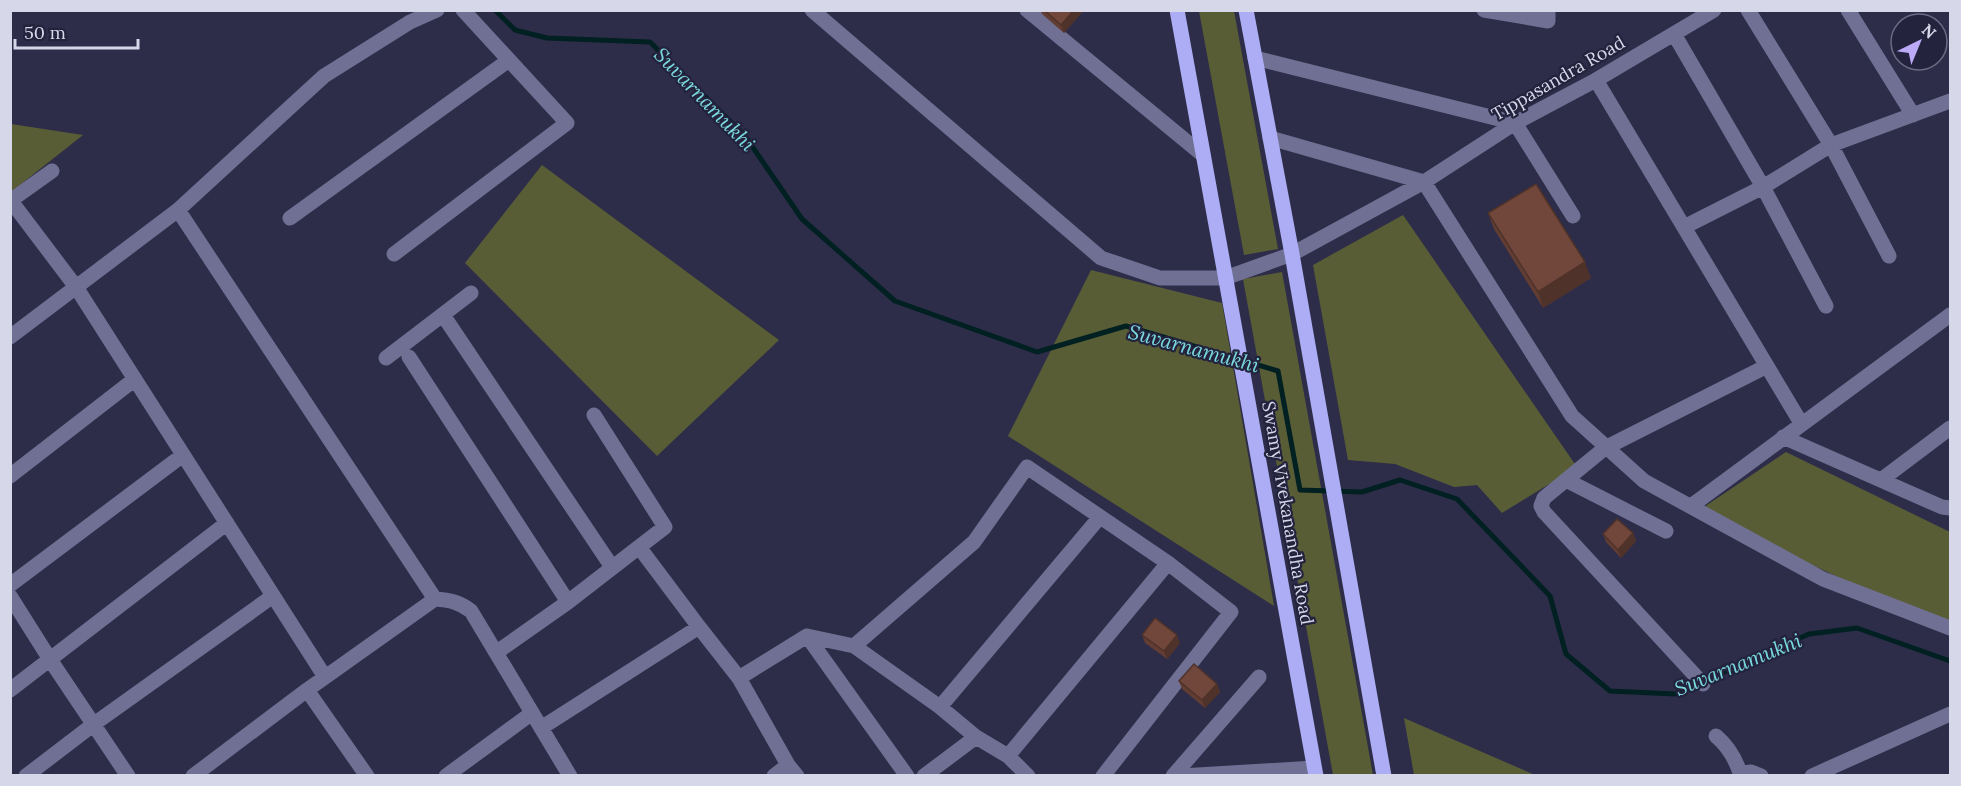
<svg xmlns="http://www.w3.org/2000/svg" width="1961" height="786" font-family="Lora,serif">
	<rect width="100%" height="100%" fill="#2d2d49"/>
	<path fill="#595d36" d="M1199,11H1234L1278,249L1244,255Z
		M11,124L83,135L11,192Z
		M542,165L779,340L657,456L465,263Z
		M1403,215L1577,467L1502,513L1477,485L1454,487L1395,464L1348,460L1313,265Z
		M1091,270L1222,303L1274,606L1008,436Z
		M1282,272L1373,775H1333L1243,279Z
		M1786,452L1950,532V624L1876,595L1698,511Z
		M1404,718L1535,775H1414Z"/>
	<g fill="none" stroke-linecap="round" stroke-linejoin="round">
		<path stroke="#012022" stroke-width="5" d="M495,10L515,30L547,38L650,42L745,136L802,219L895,301L1037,352L1126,326L1278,371L1300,490L1362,492L1400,480L1457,499L1550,596L1566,654L1610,691L1675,694L1809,634L1857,628L1950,661"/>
		<path stroke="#6f7093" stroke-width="15" d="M812,10L1101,258L1160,278H1225L1292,254L1424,182L1515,123L1596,80L1714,10
			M1027,10L1203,155
			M1484,10L1548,21V10
			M1748,10L1831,145L1889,256
			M1848,10L1913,115
			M1674,34L1763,187L1826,306
			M1255,58L1515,123L1573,216
			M1596,80L1801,423
			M1270,138L1424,182L1572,416L1644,481L1823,579L1950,628
			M10,201L52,171
			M11,201L76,287L325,677
			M178,210L435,599
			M290,218L509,60
			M1684,227L1763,187L1831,145L1950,101
			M394,254L567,123L463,10
			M443,315L612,567
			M10,337L178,210L324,76L410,22L437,10
			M409,357L568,602
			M386,358L471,293
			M594,415L665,527L639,547
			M1783,437L1942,507L1950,508
			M10,476L135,379
			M1566,480L1666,531
			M1881,480L1950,428
			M1691,506L1950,315
			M10,585L183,455
			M10,596L51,661L128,776
			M807,636L907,776
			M854,646L974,542L1027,467L1168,563L1231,612L1103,776
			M497,652L568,602L639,547L699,627
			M1703,684L1544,512L1541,506L1544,498L1605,448L1767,366
			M10,690L227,523
			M307,690L367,776
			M940,707L1099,518
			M541,728L699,627L739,678
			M1716,736C1729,747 1736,759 1741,776
			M1008,756L1168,563
			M1740,774L1751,772L1761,776
			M26,776L94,724L273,596
			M193,776L307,690L435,599C450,600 459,602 471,611L570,776
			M446,776L532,713
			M774,776L788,765
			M797,776L788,765L739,678L807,636L854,646L940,707L976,737L1008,756L1028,776
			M924,776L976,737
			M1173,776L1259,677
			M1181,776L1314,768
			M1812,776L1950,714"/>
		<path stroke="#acadf5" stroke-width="15" d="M1177,10L1316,776
			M1246,10L1292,254L1384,776"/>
	</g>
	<path fill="#613d33" d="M1041,10H1084L1064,33L1042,14Z
		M1488,213L1591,278L1543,308L1494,229Z
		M1633,533L1636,541L1621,558L1606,542L1603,534Z
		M1142,635L1180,643L1167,659L1145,643Z
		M1179,681L1217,684L1220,692L1205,708L1182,689Z"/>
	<path fill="#4f3229" d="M1074,10H1084L1064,33L1061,25Z
		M1585,262L1591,278L1543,308L1538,292Z
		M1633,533L1636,541L1621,558L1618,550Z
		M1177,635L1180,643L1167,659L1164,651Z
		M1217,684L1220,692L1205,708L1202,700Z"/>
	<path fill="#71473b" stroke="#4f3229" stroke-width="1.5" d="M1044,10H1074L1061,25Z
		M1536,184L1585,262L1538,292L1488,213Z
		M1617,519L1633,533L1618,550L1603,534Z
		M1155,618L1177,635L1164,651L1142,635Z
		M1194,664L1217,684L1202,700L1179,681Z"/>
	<g text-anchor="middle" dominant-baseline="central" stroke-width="4.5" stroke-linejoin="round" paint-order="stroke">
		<g font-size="18" fill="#d6d8ea" stroke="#23233e">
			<text transform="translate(1558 78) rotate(-30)">Tippasandra Road</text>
			<text transform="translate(1288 513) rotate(80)">Swamy Vivekanandha Road</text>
		</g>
		<g font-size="20" font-style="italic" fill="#7ad9dd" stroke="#23233e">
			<text transform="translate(705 99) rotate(46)">Suvarnamukhi</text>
			<text transform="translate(1194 348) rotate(15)">Suvarnamukhi</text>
			<text transform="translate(1738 664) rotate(-22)">Suvarnamukhi</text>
		</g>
	</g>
	<rect width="1961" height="786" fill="none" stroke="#d6d8ea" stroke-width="24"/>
	<g transform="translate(1919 42) rotate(43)"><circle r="28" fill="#23233e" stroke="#6b6b83" stroke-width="1.5"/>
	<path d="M0-4.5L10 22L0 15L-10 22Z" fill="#baaaf7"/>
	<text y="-9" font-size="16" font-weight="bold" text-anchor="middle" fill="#d6d8ea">N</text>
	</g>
	<path d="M15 39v9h123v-9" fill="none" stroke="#d6d8ea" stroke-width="3"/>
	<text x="24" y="39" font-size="18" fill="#d6d8ea" stroke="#23233e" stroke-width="4.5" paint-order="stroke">50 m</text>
</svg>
